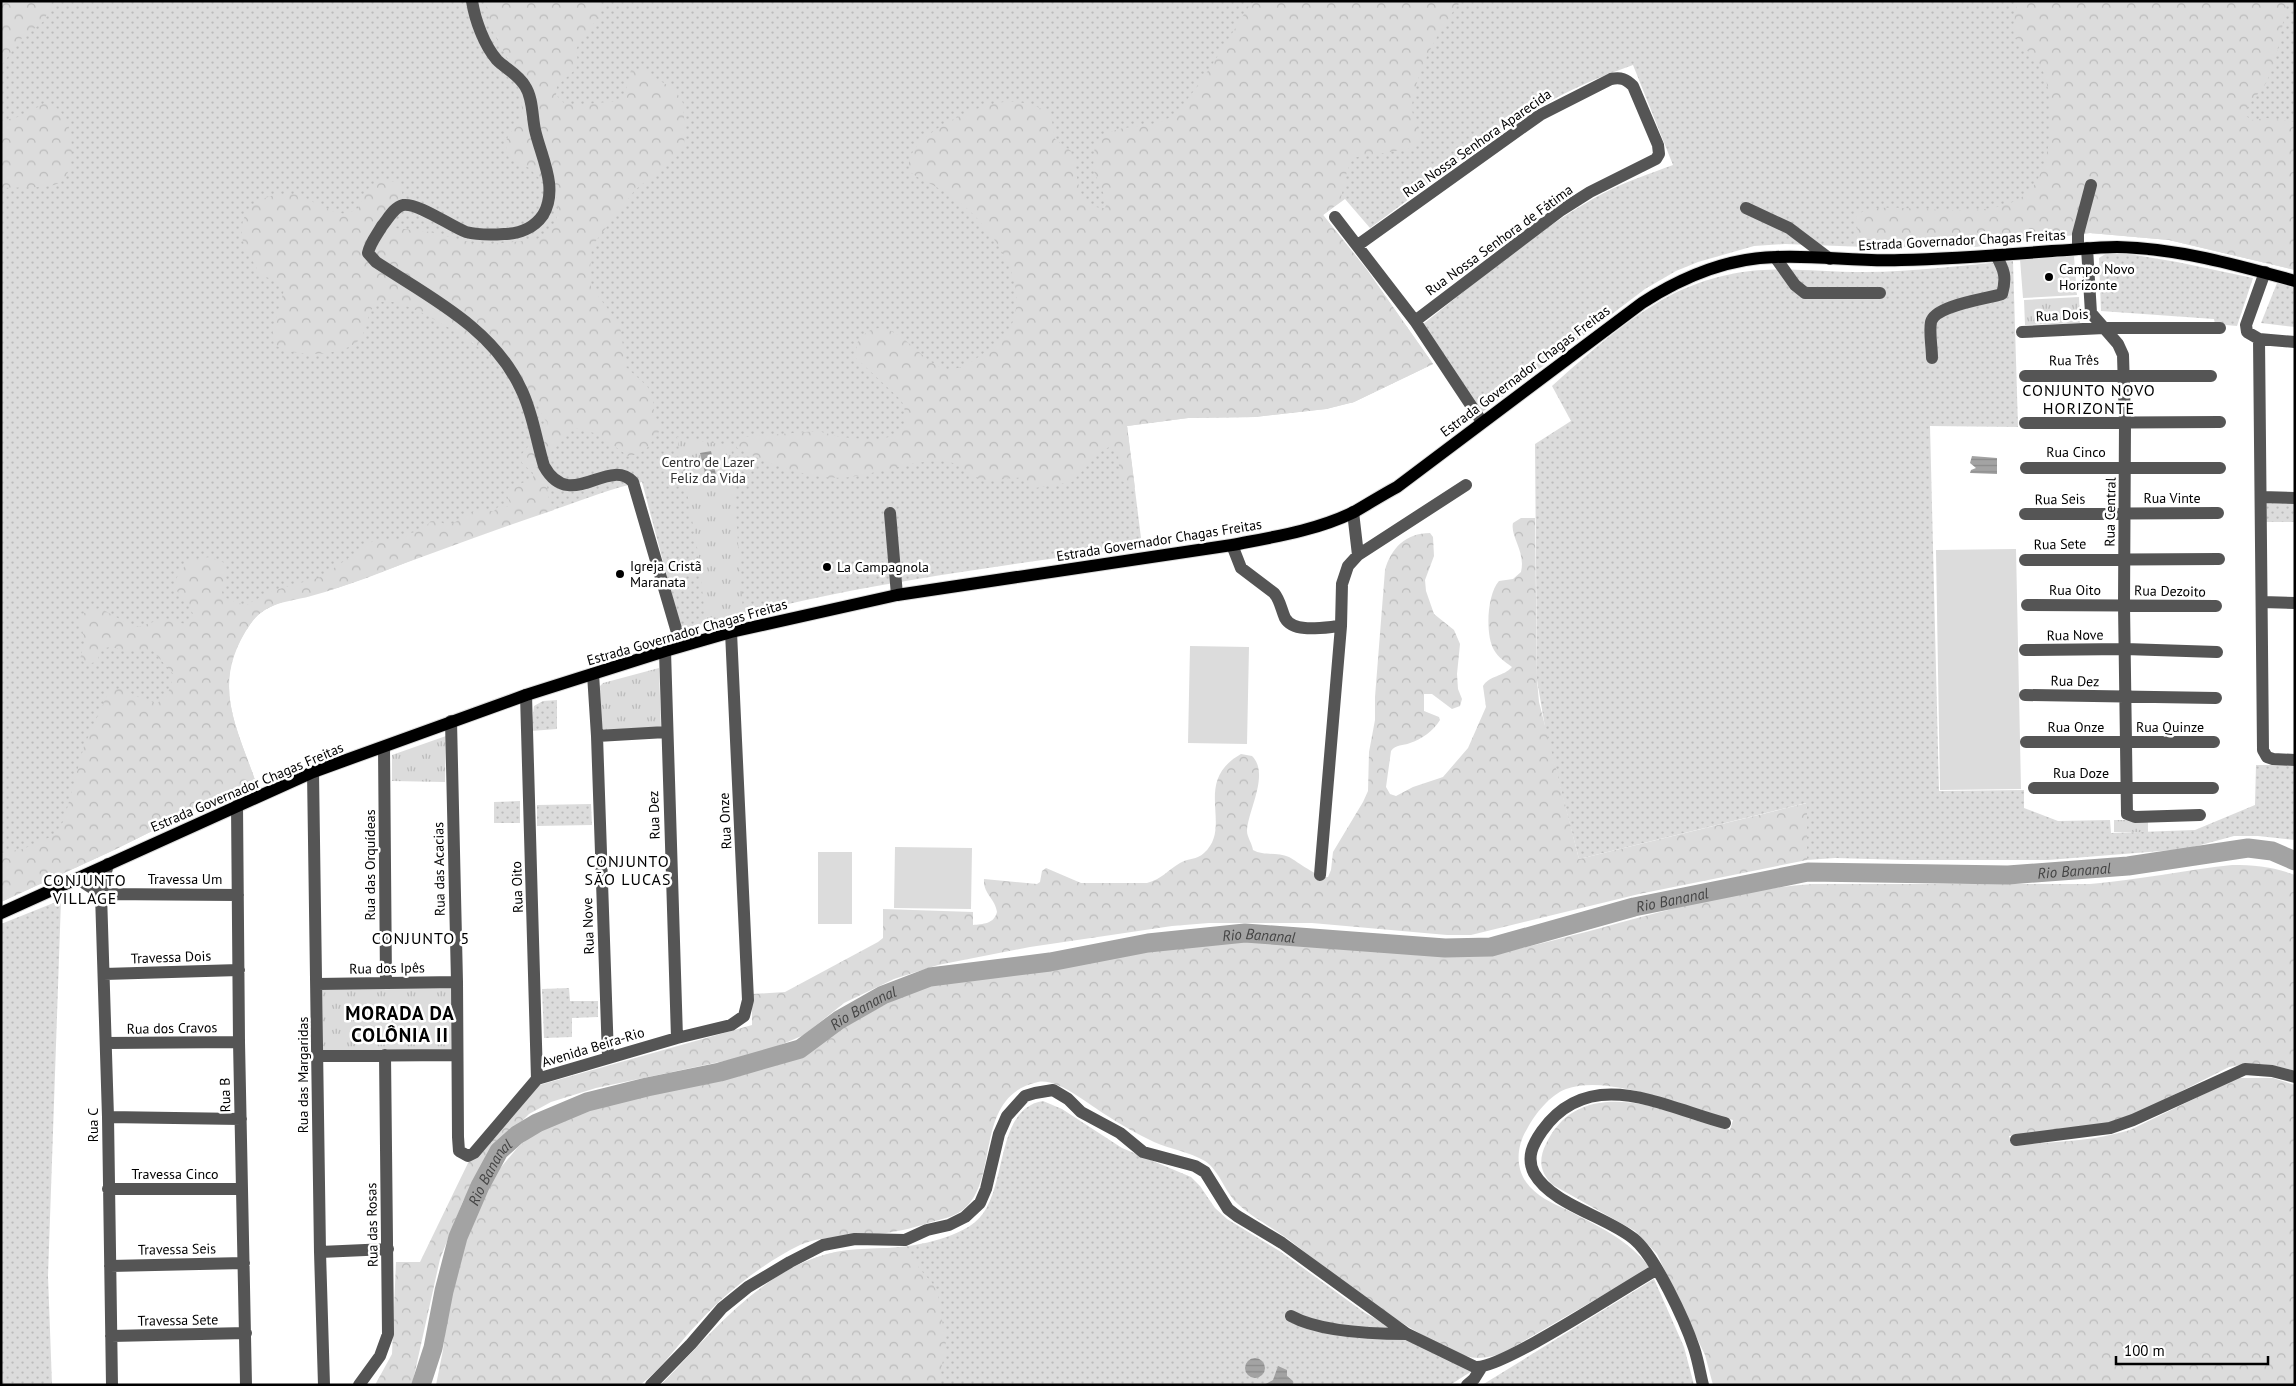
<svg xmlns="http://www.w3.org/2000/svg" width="2296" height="1386" font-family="'PT Sans',sans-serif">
	<defs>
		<pattern id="grass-dots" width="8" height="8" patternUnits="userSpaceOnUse" patternTransform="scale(1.25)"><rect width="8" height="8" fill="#dcdcdc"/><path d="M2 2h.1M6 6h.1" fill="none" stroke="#bbb" stroke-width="1.8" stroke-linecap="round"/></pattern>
		<pattern id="forest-crowns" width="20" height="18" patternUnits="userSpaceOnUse" patternTransform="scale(1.25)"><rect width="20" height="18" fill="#dcdcdc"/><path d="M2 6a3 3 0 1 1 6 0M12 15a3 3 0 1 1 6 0" fill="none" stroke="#bbb"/></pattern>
		<pattern id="park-tufts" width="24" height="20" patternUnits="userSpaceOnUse" patternTransform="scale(1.25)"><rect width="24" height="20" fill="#dcdcdc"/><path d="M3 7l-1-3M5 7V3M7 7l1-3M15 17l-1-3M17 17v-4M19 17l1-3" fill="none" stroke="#bbb"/></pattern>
		<pattern id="water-rules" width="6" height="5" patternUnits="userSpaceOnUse" patternTransform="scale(1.25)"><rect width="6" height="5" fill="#a3a3a3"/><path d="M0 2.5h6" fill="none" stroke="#8b8b8b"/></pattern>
	</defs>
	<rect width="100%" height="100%" fill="#fff"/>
	<path fill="url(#grass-dots)" d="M1,1H2295V270L2169,240L2090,233L1973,247H1867L1785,244L1754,246L1698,262L1676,271L1645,289L1481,413L1422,325C1480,279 1537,229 1602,194C1624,182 1649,174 1673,165L1633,65C1602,76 1570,89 1542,106C1481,141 1427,187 1370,228L1345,199L1323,215L1367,270L1433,364L1354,402L1326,409L1255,417L1188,418L1127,426L1142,546C1030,562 917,576 806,600C764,609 723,621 682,633L642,482C615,487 588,498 562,507C525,519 487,531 451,545C413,559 376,576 337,588C311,596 267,599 251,623C211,681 234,721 255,780L114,850L1,902Z
		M2117,252L2177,262L2253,278L2237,326L2215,324L2214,319L2101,311L2099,258L2107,253Z
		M2013,261L2018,427L1930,426L1939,791L2024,790V808L2058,821L2110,820L2111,833L2195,830L2255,805L2256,765H2295V840L2258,836H2234L2186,849L2048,860H1905L1835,858L1807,860L1806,803L1579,859L1546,733L1537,680L1535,444L1571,421L1552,386C1589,353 1640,307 1686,288C1753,260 1797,272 1865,272C1914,272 1964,265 2013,261Z
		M2277,283L2295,287V327L2261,323Z
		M2265,502H2295V522H2266Z
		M557,700V729L531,731L534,706L543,701Z
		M520,801V823H494V802Z
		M591,804L592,825L537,826V805Z
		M61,900L48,1276L52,1385H1V924Z
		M569,988L570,1001H598V1017L572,1018V1037L544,1038L542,989Z
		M1043,1101L1062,1109L1122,1148L1191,1177L1200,1186L1215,1208L1227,1219L1281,1252L1365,1313L1472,1371L1450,1385H661C708,1338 761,1271 828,1254C844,1250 861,1251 877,1249C909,1247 948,1242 974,1223C1010,1196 992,1109 1043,1101Z
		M1654,1279L1684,1347L1694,1385H1482Z"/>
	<path fill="url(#forest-crowns)" d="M1,1H52L44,21L22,38L1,66Z
		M486,1H599L600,16L582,37L576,50L578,62L576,69L557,86L556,95L564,103L576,105L618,101L624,98L631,70L641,69L675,90L683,103L685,131L684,144L677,156L635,190L592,246L590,269L591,287L618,322L621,332L626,367L647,386L653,396L654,413L660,428L658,434L647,448L639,454L628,456L598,434L574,428L536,468L542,470L546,476L548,496L554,510C491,531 428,555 365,578C348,584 330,591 311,596C297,600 281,601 268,608C257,613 251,623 245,632C212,685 237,728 255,780L114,850L1,902V853L23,849L55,835L64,820L84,746L109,691L122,688L136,696L157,704L161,699L167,696L174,675L152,650H123L110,647L101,649L97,662L86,664L80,659L85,641L78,615L100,608L130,625L138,627L165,618L185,624L191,621L194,616C183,588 160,593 190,560L210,557L225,563C234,587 202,594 246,605L272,591L321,577L373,541L401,540L411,533L422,530L431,521H439L448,526L475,511H494L499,506L507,507L510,503L506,493L508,488L533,479V473L522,463L521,455L548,423C540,416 539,403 531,394C524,386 514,379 505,372C498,366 493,359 486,353C466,337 418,307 393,302C361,297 373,329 357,342C338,357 292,358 274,344L272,332L284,290L278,280C274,279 267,278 263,276C259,273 255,265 252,260C228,225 248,193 290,194C304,194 319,207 332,211C337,213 343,213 347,214C350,212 356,210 358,208C361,204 362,198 365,193C374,179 389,175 401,187L402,195L394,228L430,232L481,245L535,240L549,233L556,222L558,209L556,195L529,168L509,158C503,142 506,135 519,125L522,108L520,92L510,63L491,28Z
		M1254,1H1461C1438,31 1418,67 1412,105C1410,118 1426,134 1416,146C1413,150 1364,155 1353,158L1347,171L1340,202L1323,215L1367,270L1433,364L1354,402L1326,409L1255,417L1188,418L1127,426L1135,488L1120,480L1118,452L1109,447L1099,453L1072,482L1035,488L1023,478C1010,476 995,483 982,479C963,474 964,461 937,461C907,462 879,473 850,477C815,482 768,464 737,448L736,441L745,437L818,431L840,437L875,440L898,435C908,425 907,411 901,400L856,358L857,343C887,300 919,365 946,369C960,371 973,361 984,353C992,346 1004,339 1009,330C1035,282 988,221 950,195C937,186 922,181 910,172C899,138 978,104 1004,102C1021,101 1037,104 1051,115L1055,139L1071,151C1080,172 1073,209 1105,208L1107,202L1093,169L1095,143C1116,119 1150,133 1173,115C1181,109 1187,99 1193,92C1213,65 1230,36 1248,8Z
		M2018,1H2287C2282,27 2278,57 2267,81C2261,94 2247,101 2246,116L2252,120L2266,118L2295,122V270L2169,240L2090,233L1973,247L1853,246L1858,233L1856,217C1874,190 2000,236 2035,184C2054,155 2056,92 2039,63C2033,52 2017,47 2014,35C2012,24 2016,12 2018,1Z
		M44,103C74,103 81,171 59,183C48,189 15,187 1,188V120C19,119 29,113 44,103Z
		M1521,518H1535L1537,680L1539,702L1579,859L1807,803V860L1639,894L1471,935H1447L1312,923H1209L1172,926L1030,947L938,965L894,979L844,1003L804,1035L778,1046L748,1056L596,1088L551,1102L529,1114L510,1133L484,1166L463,1201L440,1259L412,1385H375L392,1354L396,1262H420L468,1163L536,1086L752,1025V994L785,992L878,942L883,938V909L973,912V925C983,924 994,924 997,912C995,898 983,894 984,879L1037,884L1040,882L1042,871L1046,868L1081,883H1147C1162,879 1168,870 1180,863C1188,858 1197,860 1204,853C1234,826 1191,782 1241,754L1252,756C1270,774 1248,810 1247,831C1247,837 1252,843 1253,850C1263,856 1278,852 1289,857C1298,862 1320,879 1328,877L1331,870L1333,852L1363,802L1368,791L1369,752L1375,720V697L1385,570C1391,548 1406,533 1430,533L1433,537L1434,556L1425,580L1426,591L1434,614L1454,630L1460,644L1457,674L1458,689L1462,699L1460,706L1452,709L1432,694H1424V711L1439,717L1440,720C1434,730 1421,740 1410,743C1403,746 1396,744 1391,751L1386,787L1390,794L1396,796L1413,787L1443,777L1468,748L1486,707L1483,686C1490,675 1503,677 1512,667C1505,662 1498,657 1494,650C1485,635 1487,594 1499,581L1513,579L1521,572C1526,551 1510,537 1513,523Z
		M2232,865C2255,865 2274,867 2295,875V1071C2272,1064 2252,1062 2229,1067L2140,1112L2102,1125L2009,1136L2012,1145C2052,1142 2091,1142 2130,1130L2237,1078H2273L2295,1085V1385H1713L1705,1355L1657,1254L1635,1231L1553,1185C1540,1173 1538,1160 1546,1144C1581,1070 1672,1112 1730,1130L1733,1120C1689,1109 1610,1073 1566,1089C1550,1095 1535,1114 1527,1129C1517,1145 1515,1166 1526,1182C1536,1196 1552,1203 1567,1210C1599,1227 1627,1238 1650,1268L1503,1353C1490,1357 1479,1360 1466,1356C1456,1353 1446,1347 1436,1342C1382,1315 1335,1275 1288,1239C1272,1227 1253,1218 1238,1204C1225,1193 1220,1171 1205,1161C1190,1152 1170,1149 1154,1142C1137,1134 1121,1125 1106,1115C1089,1105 1058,1078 1038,1082C973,1096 1000,1177 965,1208C956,1216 946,1218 935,1221C921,1225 907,1230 892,1232C863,1238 828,1233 800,1245C765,1262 726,1292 700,1321C679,1342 664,1367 640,1385H436L443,1350L449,1297L472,1220L492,1178L518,1147L535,1133L579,1111L636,1095L713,1080L796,1058L845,1026L888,1003L922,987L960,977L1020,972L1152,951L1239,941L1425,955L1461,957L1487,955C1596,935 1701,892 1812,884H2090C2138,880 2185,870 2232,865Z
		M907,1247L919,1268L933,1284L938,1295L946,1345L938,1385H661C709,1336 758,1273 827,1254C852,1247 881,1249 907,1247Z"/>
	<path fill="url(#park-tufts)" d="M2079,297L2080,323L2025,325L2024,300Z
		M677,437L731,446L743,611L706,622L697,547Z
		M659,668L661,729L601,733L600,686L603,683Z
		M446,736L445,782L392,781V755Z
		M2114,820H2148V832H2114Z
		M452,985L451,1049L323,1052L322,989Z"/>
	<path fill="#dcdcdc" d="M2074,256L2077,295L2023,298L2020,259Z
		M2016,549L2021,789L1940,790L1936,550Z
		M1190,646L1249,647L1247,744L1188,743Z
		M895,847L972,848L971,909L894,908Z
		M818,852H852V924H818Z
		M443,1002L442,1034H391V1003Z"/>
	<path fill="url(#water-rules)" d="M711,451L716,475L706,477L700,453Z
		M1972,456L1997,458V474L1970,473L1971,470L1976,468L1970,463Z
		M1245 1368a10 10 0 1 1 20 0a10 10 0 1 1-20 0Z
		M1278,1366L1287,1370V1376L1293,1381V1385H1264L1273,1380Z"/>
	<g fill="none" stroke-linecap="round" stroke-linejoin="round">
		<path stroke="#a3a3a3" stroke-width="19" id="s1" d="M421,1385L433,1348L444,1291L458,1237L480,1186L499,1151L517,1135L537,1123L587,1102L647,1087L720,1072L800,1049L839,1020L883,995L930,977L1050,962L1148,943L1245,933L1445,948L1491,947L1634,907L1808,872L2008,875L2128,866L2248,848L2272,851L2295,861"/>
		<defs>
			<path id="major" d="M1,913L313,772L526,695L665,651L731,632L897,595L1232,545C1273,537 1315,531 1354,512C1368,504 1382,495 1397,487L1642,303C1682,277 1728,258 1776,257C1818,255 1859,262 1901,260C1952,259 2002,255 2052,251C2074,250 2095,247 2117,247C2176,248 2237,265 2295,281"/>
		</defs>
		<use href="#major" stroke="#dbdbdb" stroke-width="14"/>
		<path stroke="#555" stroke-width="12" d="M472,1C475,20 484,45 497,60C506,69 518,74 525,86C533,98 532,116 535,130C541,157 559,188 543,215C534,228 519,234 504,234C491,235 478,235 466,232C450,226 419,203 403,205C394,207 388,219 382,226C377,235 370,243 368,253L376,262C429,297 493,328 521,389C533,413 536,440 544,466C570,513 608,456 633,482L681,646
			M1746,208L1789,228L1830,259
			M1335,217L1415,321L1482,422
			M1358,245L1540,115L1611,79C1621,77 1626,79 1633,86L1658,145L1659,154L1656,159L1590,192L1560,211L1415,321
			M2087,248L2091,313L2118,344L2123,355L2125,422L2124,605L2127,814L2135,817L2200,815
			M2078,249V234L2091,185
			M1775,257L1795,285L1805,293H1880
			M2265,272L2246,325L2247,332L2259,339L2295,342
			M2022,332L2104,328H2220
			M2259,339L2263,750L2267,757L2273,759L2295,760
			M1932,358C1932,347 1929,333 1931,322C1935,305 1986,299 2002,294C2007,277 2004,270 1996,255
			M2025,376H2211
			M2025,423L2220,422
			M2026,468H2220
			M2262,497L2295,498
			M1353,512L1358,555
			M890,513L897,595
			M2025,514L2218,513
			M1232,545L1241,568L1274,593C1280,600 1281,609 1285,618C1294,634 1325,627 1341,626
			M2025,560L2219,559
			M2262,602L2295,603
			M2027,605L2216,606
			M2025,650L2125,649L2217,652
			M665,651L677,1038
			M593,674L597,736L608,1057
			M526,695L537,1079
			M2025,695L2216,698
			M451,721L457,982L458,1137L459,1151L468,1156L474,1153L537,1079L677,1038L731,1025L744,1016L748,1000L731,632
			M597,736L666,732
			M2026,742H2214
			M384,747L386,982
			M313,772L320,1252L324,1385
			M2034,788H2213
			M237,805L239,1042L246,1385
			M1320,875L1341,626L1342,584L1348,566L1358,555L1466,485
			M78,879L101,894L108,1117L112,1385
			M101,892L108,864
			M101,894L238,895
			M104,974L239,970
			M317,984L457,982
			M106,1043L239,1042
			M317,1056L457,1055
			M108,1117L241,1119
			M2016,1140L2110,1128L2133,1120L2245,1069L2272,1071L2295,1077
			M108,1189H241
			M320,1252L388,1249
			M110,1266L244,1263
			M1291,1316C1320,1332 1374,1334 1407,1334
			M111,1336L246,1333
			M359,1385L380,1356L388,1334L385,1055
			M651,1385L691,1344L722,1308L748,1287L790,1262L823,1245L855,1239L905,1240L927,1230L949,1225L965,1217L980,1203L986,1189L999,1134L1007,1116L1025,1096L1035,1093L1053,1090L1068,1099L1081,1112L1120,1133L1143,1152L1195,1166L1205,1172L1228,1209L1237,1216L1282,1243L1407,1334L1475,1367C1501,1370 1625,1287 1656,1270
			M1467,1385L1474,1379L1481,1368
			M1703,1385C1700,1373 1698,1360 1694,1348C1685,1321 1655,1256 1634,1239C1606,1216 1552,1205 1534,1173C1526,1157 1533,1144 1542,1131C1590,1064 1664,1107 1725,1123"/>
		<use href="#major" stroke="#000" stroke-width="12"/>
	</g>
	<g fill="#000" stroke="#fff" stroke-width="2">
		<circle cx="2049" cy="277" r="5"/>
		<circle cx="827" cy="567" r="5"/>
		<circle cx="620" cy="574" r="5"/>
	</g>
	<g text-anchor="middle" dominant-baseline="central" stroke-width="5" stroke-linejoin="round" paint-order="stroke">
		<g font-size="14" fill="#000" stroke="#fff">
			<text transform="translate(1477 143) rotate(-35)">Rua Nossa Senhora Aparecida</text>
			<text transform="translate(1499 240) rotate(-36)">Rua Nossa Senhora de Fátima</text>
			<text transform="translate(1962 240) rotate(-3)">Estrada Governador Chagas Freitas</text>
			<text transform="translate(2062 315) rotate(-3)">Rua Dois</text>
			<text transform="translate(2074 360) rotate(-1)">Rua Três</text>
			<text transform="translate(1525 371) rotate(-37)">Estrada Governador Chagas Freitas</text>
			<text x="2076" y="452">Rua Cinco</text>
			<text x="2172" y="498">Rua Vinte</text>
			<text transform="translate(2060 499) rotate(-1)">Rua Seis</text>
			<text transform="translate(2110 512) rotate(-89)">Rua Central</text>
			<text transform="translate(1159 540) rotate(-9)">Estrada Governador Chagas Freitas</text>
			<text transform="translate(2060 544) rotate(-1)">Rua Sete</text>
			<text x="2075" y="590">Rua Oito</text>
			<text transform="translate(2170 591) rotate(1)">Rua Dezoito</text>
			<text transform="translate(687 632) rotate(-16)">Estrada Governador Chagas Freitas</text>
			<text transform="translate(2075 635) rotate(-1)">Rua Nove</text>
			<text transform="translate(2075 681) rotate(1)">Rua Dez</text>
			<text x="2076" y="727">Rua Onze</text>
			<text x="2170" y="727">Rua Quinze</text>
			<text x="2081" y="773">Rua Doze</text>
			<text transform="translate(247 787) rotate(-23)">Estrada Governador Chagas Freitas</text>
			<text transform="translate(654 815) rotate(-92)">Rua Dez</text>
			<text transform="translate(725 821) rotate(-93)">Rua Onze</text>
			<text transform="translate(370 865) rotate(-90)">Rua das Orquídeas</text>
			<text transform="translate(439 869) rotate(-91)">Rua das Acacias</text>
			<text x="185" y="879">Travessa Um</text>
			<text transform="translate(517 887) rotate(-92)">Rua Oito</text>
			<text transform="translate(588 926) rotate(-92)">Rua Nove</text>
			<text transform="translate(171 957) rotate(-2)">Travessa Dois</text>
			<text transform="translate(387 968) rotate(-1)">Rua dos Ipês</text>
			<text transform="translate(172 1028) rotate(-1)">Rua dos Cravos</text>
			<text transform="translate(593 1047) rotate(-17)">Avenida Beira-Rio</text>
			<text transform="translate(303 1075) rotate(-90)">Rua das Margaridas</text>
			<text transform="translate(225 1095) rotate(-91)">Rua B</text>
			<text transform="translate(93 1125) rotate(-90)">Rua C</text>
			<text x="175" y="1174">Travessa Cinco</text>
			<text transform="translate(372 1225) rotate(-91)">Rua das Rosas</text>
			<text transform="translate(177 1249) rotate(-1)">Travessa Seis</text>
			<text transform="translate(178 1320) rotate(-1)">Travessa Sete</text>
		</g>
		<g font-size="14" fill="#000" stroke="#fff" text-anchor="start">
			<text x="2059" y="269">Campo Novo<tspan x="2059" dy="16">Horizonte</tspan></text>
			<text x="630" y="566">Igreja Cristã<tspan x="630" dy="16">Maranata</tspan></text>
			<text x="837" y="567">La Campagnola</text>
		</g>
		<g font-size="14" fill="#333" stroke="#fff">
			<text x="708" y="462">Centro de Lazer<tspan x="708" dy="16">Feliz da Vida</tspan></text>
		</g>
		<g font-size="15" font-style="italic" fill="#444" stroke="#fff">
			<text stroke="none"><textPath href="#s1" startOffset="1876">Rio Bananal</textPath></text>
			<text stroke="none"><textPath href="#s1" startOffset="1471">Rio Bananal</textPath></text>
			<text stroke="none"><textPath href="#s1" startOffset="1051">Rio Bananal</textPath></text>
			<text stroke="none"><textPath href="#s1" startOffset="645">Rio Bananal</textPath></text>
			<text stroke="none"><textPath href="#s1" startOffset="225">Rio Bananal</textPath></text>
		</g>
		<g font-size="16" letter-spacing="1" fill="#000" stroke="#fff">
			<text x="2089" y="390">CONJUNTO NOVO<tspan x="2089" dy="18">HORIZONTE</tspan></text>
			<text x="628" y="861">CONJUNTO<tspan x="628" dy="18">SÃO LUCAS</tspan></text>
			<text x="85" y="880">CONJUNTO<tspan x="85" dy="18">VILLAGE</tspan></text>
			<text x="421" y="938">CONJUNTO 5</text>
		</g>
		<g font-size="19" font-weight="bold" letter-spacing="1" fill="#000" stroke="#fff">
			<text x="400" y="1013">MORADA DA<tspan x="400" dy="22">COLÔNIA II</tspan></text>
		</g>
	</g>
	<rect width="2296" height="1386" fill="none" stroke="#000000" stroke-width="5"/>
	<path d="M2116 1356v8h152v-8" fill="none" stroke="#000000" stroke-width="2.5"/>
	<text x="2124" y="1356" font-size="15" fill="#000000" stroke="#ffffff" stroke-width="4" paint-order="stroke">100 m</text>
</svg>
